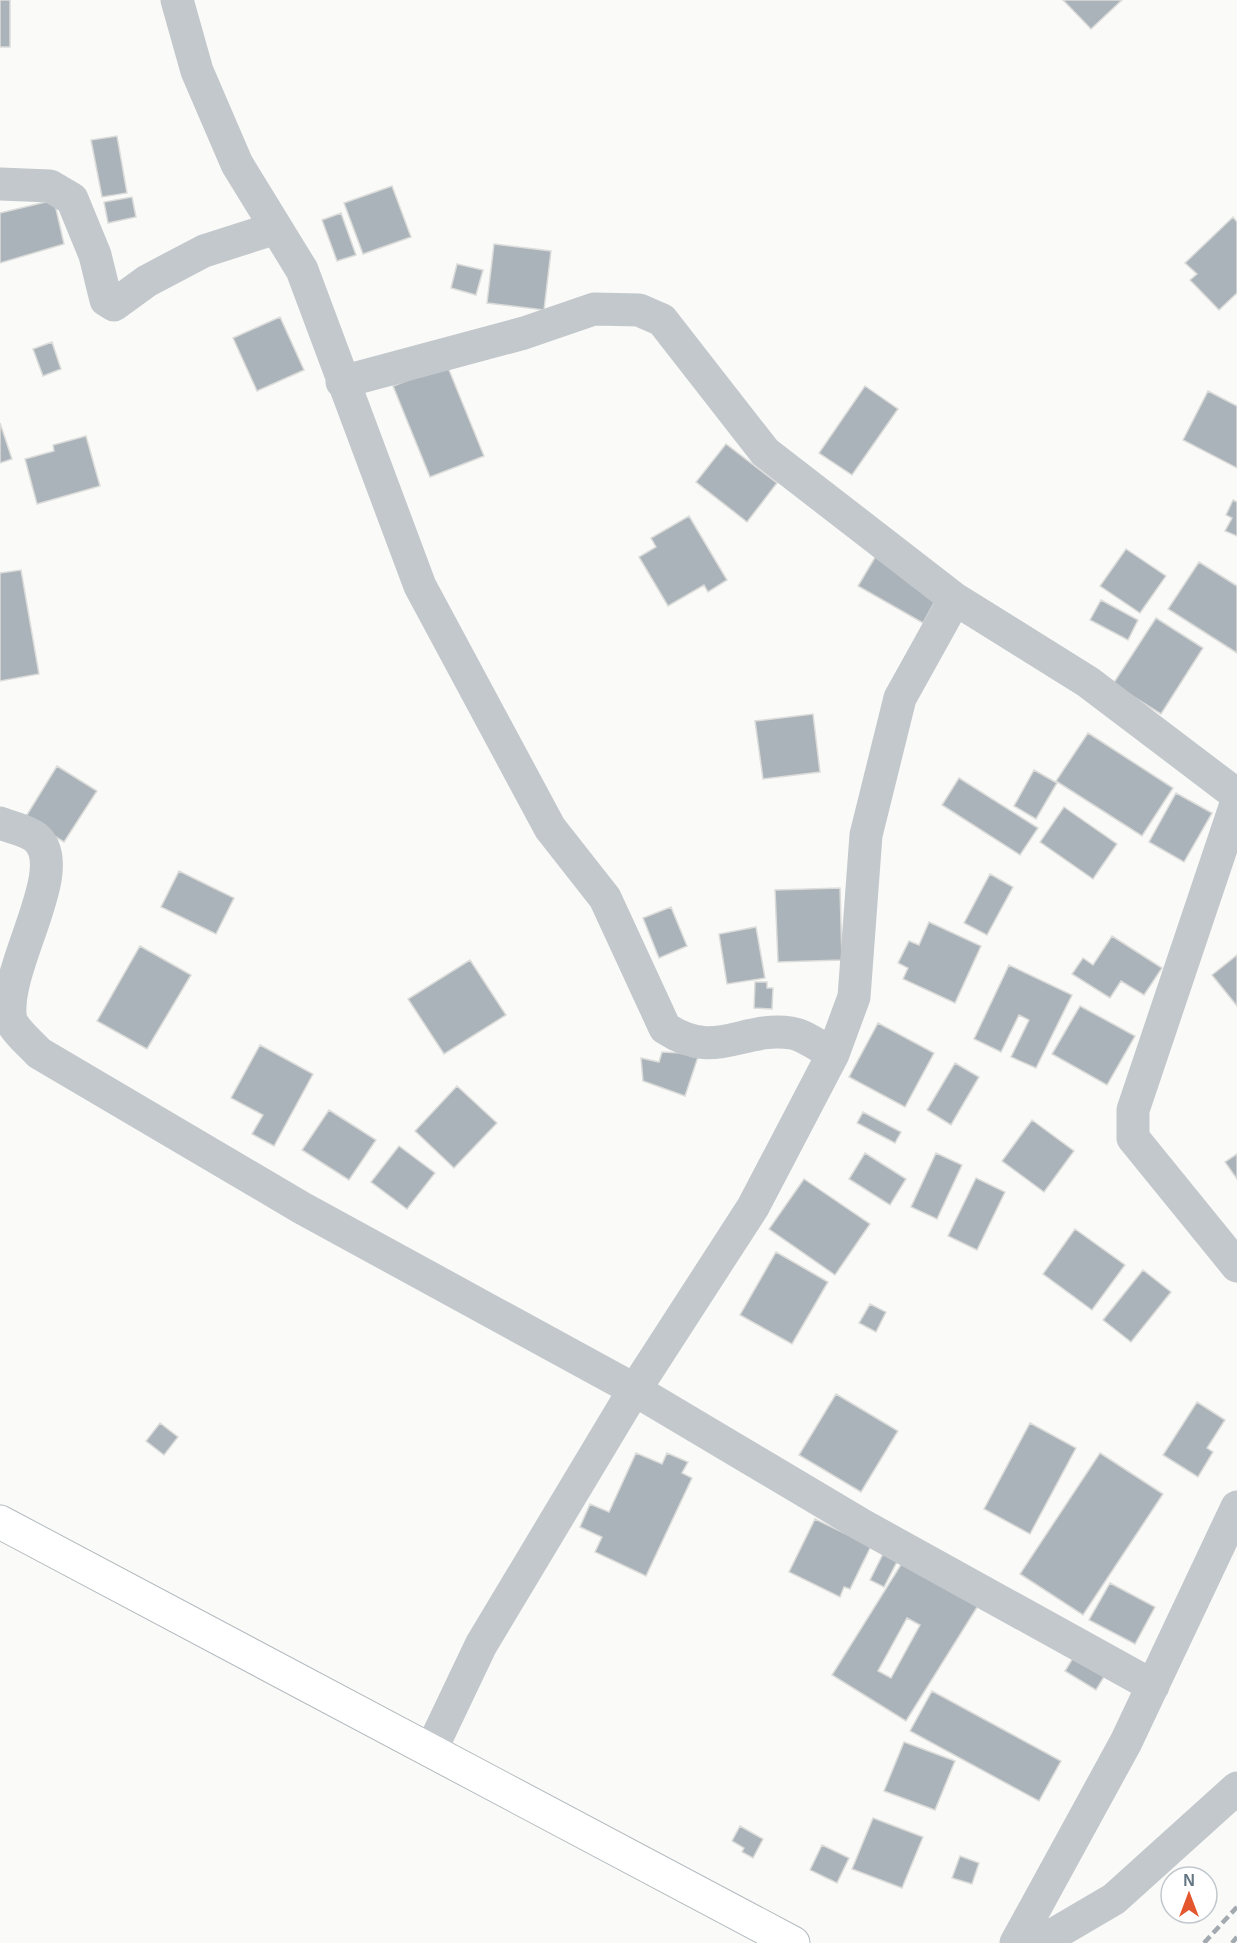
<svg xmlns="http://www.w3.org/2000/svg" width="1237" height="1943" font-family="Helvetica,sans-serif">
	<rect width="100%" height="100%" fill="#fafaf8"/>
	<path fill="#aab3b9" stroke="#dcdcda" stroke-width="1.5" fill-rule="evenodd" d="M0,0H10V47H0Z
		M1063,0H1122L1091,29Z
		M117,136L127,193L102,197L91,140Z
		M392,186L411,237L363,254L344,203Z
		M132,197L136,217L108,223L104,202Z
		M54,200L64,244L0,263V213Z
		M341,213L356,255L337,261L322,220Z
		M1233,217L1237,222V293L1219,310L1190,280L1197,274L1185,263Z
		M494,244L551,251L544,310L487,303Z
		M457,264L483,270L476,295L451,288Z
		M280,317L304,370L257,391L233,338Z
		M52,342L61,369L43,376L33,349Z
		M447,365L484,456L430,477L393,386Z
		M865,386L898,409L852,475L819,453Z
		M1208,391L1237,406V468L1183,440Z
		M0,423L12,459L0,463Z
		M86,436L100,486L37,504L25,459L54,451L53,445Z
		M726,444L777,483L747,522L696,482Z
		M1233,500L1237,502V536L1225,531L1232,518L1226,515Z
		M689,516L727,580L708,592L704,585L668,606L639,557L656,547L651,538Z
		M1126,549L1166,576L1140,613L1100,586Z
		M877,554L941,590L923,623L858,586Z
		M1199,562L1237,586V653L1168,609Z
		M21,570L39,674L0,681V573Z
		M1101,600L1138,620L1128,640L1090,620Z
		M1156,618L1203,648L1161,714L1113,684Z
		M813,714L820,772L763,779L755,721Z
		M1088,733L1173,788L1142,836L1056,781Z
		M57,766L97,791L64,842L25,818Z
		M1034,770L1057,783L1036,819L1014,806Z
		M959,778L1038,828L1020,855L942,805Z
		M1176,793L1212,813L1184,862L1149,842Z
		M1064,807L1117,844L1093,879L1040,842Z
		M179,871L234,898L216,934L161,907Z
		M990,874L1013,887L987,935L964,923Z
		M840,888L842,960L778,962L775,890Z
		M671,907L687,946L659,958L643,918Z
		M929,922L981,946L955,1003L903,979L908,968L898,963L909,941L919,945Z
		M756,927L765,978L727,984L719,934Z
		M1112,936L1162,968L1144,995L1121,981L1110,998L1072,974L1083,958L1093,965Z
		M140,946L191,975L147,1049L97,1021Z
		M1237,955V1006L1212,975Z
		M470,960L506,1015L444,1054L408,999Z
		M1009,965L1072,995L1036,1068L1011,1057L1029,1020L1019,1015L1001,1052L974,1039Z
		M755,982H767V988H773L772,1009L754,1008Z
		M1080,1006L1135,1036L1107,1085L1052,1054Z
		M878,1023L934,1053L905,1107L849,1077Z
		M260,1045L313,1074L274,1146L252,1134L263,1115L231,1098Z
		M662,1052L699,1054L685,1096L643,1081L641,1058L659,1062Z
		M955,1063L979,1077L951,1125L927,1110Z
		M457,1086L497,1123L454,1168L415,1131Z
		M329,1110L376,1140L349,1180L302,1150Z
		M863,1112L901,1132L895,1143L857,1123Z
		M1032,1120L1074,1151L1044,1192L1002,1161Z
		M399,1146L435,1173L407,1209L371,1182Z
		M865,1153L906,1179L890,1205L849,1179Z
		M936,1153L962,1165L937,1219L911,1207Z
		M1237,1154V1179L1225,1162Z
		M976,1178L1005,1192L977,1250L948,1236Z
		M804,1179L870,1224L835,1275L769,1229Z
		M1075,1229L1125,1265L1092,1310L1043,1274Z
		M776,1252L828,1282L792,1344L740,1315Z
		M1143,1270L1171,1292L1131,1342L1103,1320Z
		M870,1304L886,1312L876,1332L859,1323Z
		M836,1394L898,1431L861,1492L799,1455Z
		M1197,1402L1225,1420L1207,1448L1213,1452L1198,1477L1163,1455Z
		M160,1423L178,1437L164,1455L146,1441Z
		M1030,1423L1076,1448L1030,1534L984,1509Z
		M636,1453L662,1464L667,1453L688,1462L682,1473L692,1478L646,1576L595,1552L602,1537L580,1527L590,1504L609,1512Z
		M1100,1453L1163,1494L1083,1615L1020,1574Z
		M815,1519L871,1546L850,1589L844,1587L840,1597L789,1572Z
		M886,1548L900,1556L884,1587L870,1580Z
		M907,1555L981,1601L906,1721L832,1675ZM907,1618L920,1625L891,1678L878,1671Z
		M1110,1583L1155,1607L1135,1644L1089,1620Z
		M1079,1648L1110,1667L1096,1690L1065,1671Z
		M932,1691L1061,1761L1039,1801L910,1731Z
		M904,1742L955,1761L935,1810L884,1791Z
		M873,1818L923,1837L902,1888L852,1869Z
		M740,1826L763,1839L753,1858L742,1852L744,1848L732,1841Z
		M822,1845L849,1858L837,1883L810,1870Z
		M960,1856L979,1863L972,1884L952,1878Z"/>
	<g fill="none" stroke-linecap="round" stroke-linejoin="round">
		<defs>
			<path id="secondary" d="M0,1522L793,1943"/>
		</defs>
		<use href="#secondary" stroke="#b3babf" stroke-width="35"/>
		<path stroke="#c3c8cc" stroke-width="33" d="M177,0L197,71L237,164L302,270L420,586L550,828L605,898L665,1028C716,1062 741,1026 791,1033C805,1035 821,1048 833,1054
			M0,184L50,186L72,199L95,255L106,300L114,305L147,281L204,251L276,228
			M342,382L524,333L594,309L639,310L662,320L765,452L955,599L1088,682L1237,795
			M1237,801L1133,1110V1138L1237,1266
			M0,823C10,827 26,830 35,837C74,867 0,970 11,1021C17,1033 31,1044 39,1053L302,1208L635,1390L862,1525L1153,1686
			M431,1750L481,1645L625,1405L753,1207L833,1054L854,997L866,835L900,698L955,599
			M1016,1943L1126,1742L1237,1507
			M1039,1943L1114,1899L1237,1788"/>
		<use href="#secondary" stroke="#fff" stroke-width="33"/>
		<path stroke="#a2aab0" stroke-width="4.5" stroke-dasharray="9 4.5" stroke-linecap="butt" d="M1204,1943L1237,1907
			M1232,1943L1237,1937"/>
	</g>
	<g transform="translate(1189 1895)"><circle r="28" fill="#ffffff" stroke="#c1c8cd" stroke-width="1.5"/>
	<path d="M0-4.5L10 22L0 15L-10 22Z" fill="#e4572e"/>
	<text y="-9" font-size="16" font-weight="bold" text-anchor="middle" fill="#657683">N</text>
	</g>
</svg>
